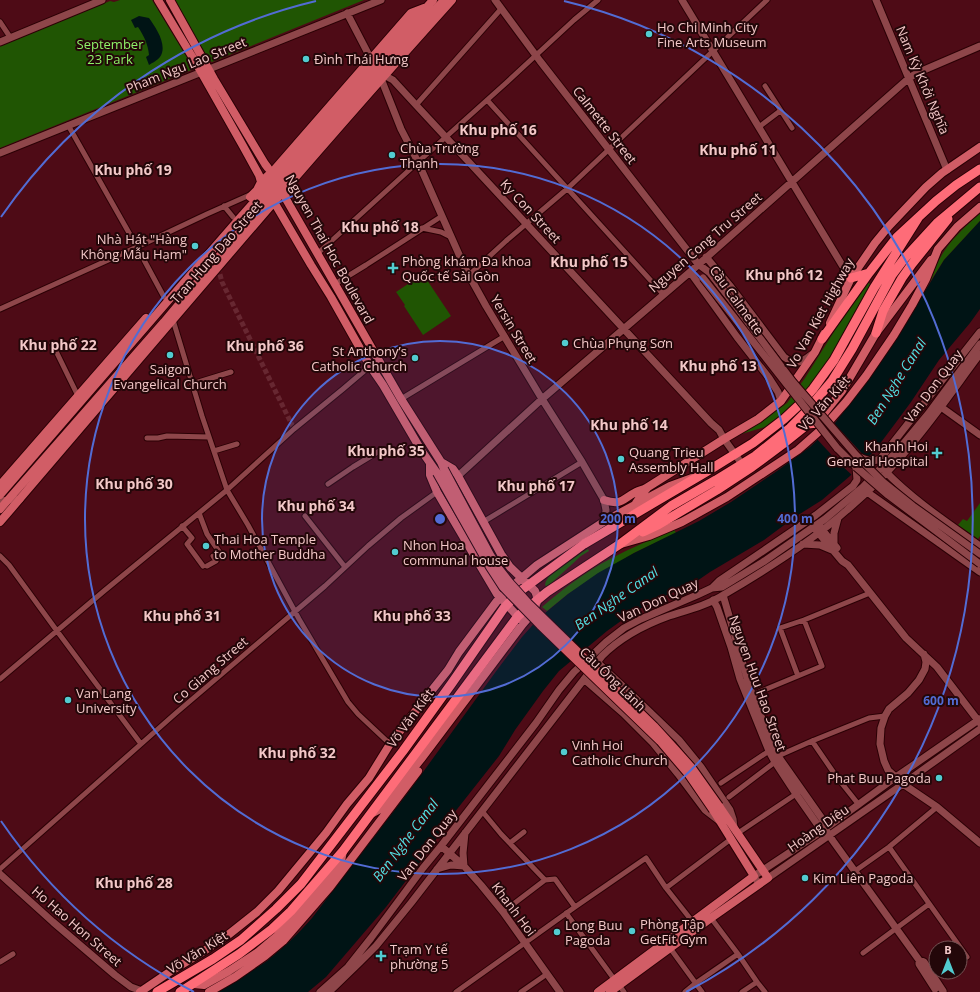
<svg xmlns="http://www.w3.org/2000/svg" width="980" height="992" font-family="'Open Sans',sans-serif">
	<rect width="100%" height="100%" fill="#4e0b16"/>
	<path fill="#205503" d="M120,0H152L194,69L0,148V46L110,1L114,2Z
		M174,0H364L212,62L209,60Z
		M980,213V221L944,260L930,282C934,272 937,262 943,253C952,238 967,225 980,213Z
		M423,274L451,316L423,335L404,306L405,305L396,292Z
		M868,282L871,285L832,356L817,378L792,406L765,427L738,435L760,422L787,403L805,378L845,314Z
		M980,503V536L978,539L958,525L963,519L967,521Z
		M674,529L676,533L634,553L568,594L547,611L542,607C563,589 585,572 610,559C631,548 652,539 674,529Z
		M588,549L589,551L581,556L547,587L545,585C547,571 576,556 588,549Z"/>
	<path fill="#001415" d="M139,16L149,18C156,28 168,45 160,57C158,60 152,63 149,65L146,57L149,55C148,44 144,36 138,27L135,28L131,20Z
		M980,221V309L970,323L939,360L911,402L894,425L876,449L850,476L822,500L795,517L764,540L710,572L697,581L678,590L656,600L632,613L607,631L559,671L543,691L515,730L499,756L443,827L431,848L386,907L326,977L308,992H217C234,982 251,972 267,961C283,948 298,934 312,918L410,790L497,670L522,637L539,618L568,594L598,573L634,553L699,521L731,502L777,471L810,447L835,423L859,392L891,347L944,260Z"/>
	<path fill="#4e0b16" d="M833,422L868,460L853,476L840,464L816,438Z"/>
	<g fill="none" stroke-linecap="round" stroke-linejoin="round">
		<path stroke="#672731" stroke-width="5" stroke-dasharray="5 2.5" stroke-linecap="butt" d="M218,267L222,282L294,429"/>
		<defs>
			<path id="street" d="M0,22L10,37
				M765,86L792,128
				M487,100L663,294
				M416,105L501,9
				M68,125L137,247L164,297
				M759,127L780,111
				M224,206L233,217
				M422,228L441,232L451,237
				M317,254L418,162L506,83L574,20L598,0
				M469,275L506,241L567,189L767,0
				M335,284L366,265L442,216
				M0,309L137,247L207,214L252,194
				M173,320L202,416L227,490L248,525L299,619L348,702L358,714L390,744
				M52,343L78,396
				M192,384L231,372
				M401,399L505,336
				M147,438H158L167,436L209,437
				M214,451L237,444
				M328,484L353,467L381,450
				M199,513L207,534L220,553L213,556L216,561L207,566
				M305,516L345,567
				M483,522L582,462
				M182,526L192,538L187,544L203,566
				M0,556L9,565L57,631L141,744
				M798,676L780,628L804,620L870,593
				M0,679L104,591L227,490L294,429L343,389L370,366
				M752,695L822,666L804,620
				M812,741L836,776L859,805
				M778,756L812,741L869,718L885,716
				M721,783L769,751
				M729,797L775,762
				M482,811L501,834L545,880L555,879L575,907
				M738,833L799,792
				M510,843L524,832
				M889,847L967,957
				M0,869L176,713L325,586L368,546L401,518L437,492
				M855,871L889,847L937,807
				M666,888L731,839
				M503,912L545,880
				M566,913L614,979
				M711,918L738,954L757,982
				M670,948L702,992
				M863,953L929,904
				M0,962L13,954
				M619,985L624,992
				M456,992L575,907L646,858L666,888L692,921
				M521,992L547,974
				M685,992L696,983L738,954
				M742,992L757,982L765,992"/>
			<path id="secondary" d="M495,0L540,61L698,264L710,273L735,305
				M682,0L842,265L851,278
				M876,0L947,170
				M347,13L373,63
				M0,42L102,0
				M380,73L393,80L416,105L711,423L719,430L724,439L742,464
				M380,76L401,129L418,162L465,268L486,306L542,399L582,462L604,500L606,510L605,521
				M0,153L381,0
				M706,257L731,287L784,357C795,365 801,363 811,355
				M690,272L737,337L769,378L778,392L781,401
				M941,407L980,435
				M857,456C865,459 873,464 881,458L980,332
				M886,472C913,500 948,523 980,546
				M458,476L542,399L690,272L909,78L917,73L980,46
				M867,492L980,572
				M0,501L20,499
				M820,527L837,548
				M816,530L842,561L848,565L852,570L906,638L937,667L980,723
				M803,544L820,545L832,550
				M834,544V533L838,518
				M712,588L719,581L816,515L853,486L857,480L856,467L837,448
				M723,595L748,681L754,700L778,756L823,820L825,829L833,841L919,960V964L935,989
				M713,600L717,607L731,647L740,679L769,751L775,762L796,794L817,824L825,829
				M924,654L926,662L925,669L919,680L908,693L889,709L885,716L881,728L880,744L884,761L888,770L903,784L937,807L980,843
				M597,662L629,692L679,740L701,767L730,810L733,819L734,828
				M584,679L623,713L653,743L678,774L705,810L718,820
				M441,846L464,866L481,885L503,912L560,992
				M464,866L463,853L465,833
				M437,869L451,865L464,866
				M0,874L53,922L115,975L131,987L142,991
				M768,878L903,784L980,729
				M759,884L754,876L825,829L896,777L980,719
				M919,960L924,962L943,991
				M320,992L348,967L371,938L423,868L441,846L536,723L559,690L574,672L606,642L624,628L641,619L697,595L712,588L722,587L763,562L825,519L863,487L899,449L928,414L980,344
				M329,992L360,962L376,946L411,903L602,656C621,637 644,625 669,616C688,610 708,605 725,594C766,570 811,542 847,510C872,489 896,464 916,439C939,411 959,382 980,354"/>
			<path id="primary" d="M158,0L196,63L243,146L259,175L261,182L263,185
				M170,0L214,79L265,164L268,168L274,175
				M284,187L285,190L286,199L401,399L441,462L444,469
				M250,197L257,190L261,182L275,169L411,13L424,8
				M273,197L274,202L311,265L331,297L370,366L383,385L421,450L437,473
				M830,323L851,278L875,243L889,226L926,187L942,173L980,147
				M822,416L842,391L876,333L931,260
				M430,464V475L437,492L481,567L497,594L521,620
				M0,485L146,318
				M0,495L238,220L433,0
				M604,500C622,506 622,499 636,492C639,490 643,490 646,488
				M636,503L643,493L648,487L724,439L758,419L781,401L815,352L824,334
				M0,509L164,322L267,199L381,69L444,0
				M0,522C150,347 298,171 452,0
				M621,544L649,536L682,522L727,497L798,450L823,428L846,402L866,376L894,335L912,305L926,279L938,249L957,227L980,207
				M371,814L382,808L421,759L522,625C530,616 542,604 535,591L510,567L501,554L458,476L453,469L441,462
				M194,984L204,985L229,971L258,952L277,936L304,907L341,861L343,851
				M140,992L171,971L201,953L228,935L257,912L278,891L326,833L347,804L369,778L390,744L421,704L448,670L459,652L497,601L510,588L537,565L605,521L670,486L692,478
				M209,992L235,977L265,956L283,941L330,887L418,771
				M598,992L754,876L713,810
				M610,992L711,918L768,878L719,806"/>
			<path id="highway" d="M851,278L869,273
				M876,333L883,311L902,278L912,264L948,219
				M822,339L869,273L897,237L936,201L956,185L980,169
				M643,532L658,525L717,490L752,467L783,444L808,424L818,423
				M157,992L213,959L241,940L276,909L301,884L403,751L452,683L504,608L519,592L584,544L706,472L753,443L784,419L799,405L813,389L834,360L874,288L918,218
				M180,992L239,954L272,929L291,911L343,851L518,616L547,592L620,544L671,506L716,480L755,456L790,428L806,412L832,381L852,349L892,275L904,259L937,223L980,187"/>
		</defs>
		<use href="#street" stroke="#2b0005" stroke-width="7"/>
		<use href="#secondary" stroke="#2b0005" stroke-width="9"/>
		<use href="#primary" stroke="#2b0005" stroke-width="10"/>
		<use href="#highway" stroke="#2b0005" stroke-width="11"/>
		<use href="#street" stroke="#8e464a" stroke-width="5"/>
		<use href="#secondary" stroke="#8e464a" stroke-width="7"/>
		<use href="#primary" stroke="#d15d66" stroke-width="8"/>
		<use href="#highway" stroke="#fe6c78" stroke-width="9"/>
		<defs>
			<path id="secondary-bridge" d="M703,278L837,448
				M735,305L793,382L856,455L883,482L913,506L980,554
				M856,467L888,495L980,564"/>
			<path id="primary-bridge" d="M444,469L490,555L499,569L510,583L528,603L654,726L675,749L692,768L719,806
				M437,473L490,567L503,587L540,625L660,741L689,775L713,810"/>
		</defs>
		<use href="#secondary-bridge" stroke="#2b0005" stroke-width="9" stroke-linecap="butt"/>
		<use href="#primary-bridge" stroke="#2b0005" stroke-width="10" stroke-linecap="butt"/>
		<use href="#secondary-bridge" stroke="#8e464a" stroke-width="7"/>
		<use href="#primary-bridge" stroke="#d15d66" stroke-width="8"/>
	</g>
	<circle cx="440" cy="519" r="178" fill="#526cd4" fill-opacity=".12"/>
	<g fill="none" stroke="#526cd4" stroke-width="2">
		<circle cx="440" cy="519" r="178"/>
		<circle cx="440" cy="519" r="355"/>
		<path d="M194 992A533 533 0 0 1 1 821M1 217A533 533 0 0 1 316 1M564 1A533 533 0 0 1 686 992"/>
	</g>
	<g fill="#52ccd0" stroke="#230709" stroke-width="1.5">
		<circle cx="649" cy="34" r="4"/>
		<circle cx="306" cy="59" r="4"/>
		<circle cx="392" cy="155" r="4"/>
		<circle cx="195" cy="246" r="4"/>
		<path d="M391 262h4v4h4v4h-4v4h-4v-4h-4v-4h4z"/>
		<circle cx="565" cy="343" r="4"/>
		<circle cx="170" cy="355" r="4"/>
		<circle cx="415" cy="358" r="4"/>
		<path d="M935 447h4v4h4v4h-4v4h-4v-4h-4v-4h4z"/>
		<circle cx="621" cy="459" r="4"/>
		<circle cx="206" cy="546" r="4"/>
		<circle cx="395" cy="552" r="4"/>
		<circle cx="68" cy="700" r="4"/>
		<circle cx="564" cy="752" r="4"/>
		<circle cx="939" cy="778" r="4"/>
		<circle cx="805" cy="878" r="4"/>
		<circle cx="632" cy="931" r="4"/>
		<circle cx="557" cy="932" r="4"/>
		<path d="M379 950h4v4h4v4h-4v4h-4v-4h-4v-4h4z"/>
	</g>
	<g text-anchor="middle" dominant-baseline="central" stroke-width="4" stroke-linejoin="round" paint-order="stroke">
		<g font-size="13" fill="#f3c8c8" stroke="#230709" text-anchor="start">
			<text x="657" y="27">Ho Chi Minh City<tspan x="657" dy="15">Fine Arts Museum</tspan></text>
			<text x="314" y="59">Đình Thái Hưng</text>
			<text x="400" y="148">Chùa Trường<tspan x="400" dy="15">Thạnh</tspan></text>
			<text x="187" y="239" text-anchor="end">Nhà Hát "Hàng<tspan x="187" dy="15">Không Mẫu Hạm"</tspan></text>
			<text x="402" y="261">Phòng khám Đa khoa<tspan x="402" dy="15">Quốc tế Sài Gòn</tspan></text>
			<text x="573" y="343">Chùa Phụng Sơn</text>
			<text x="407" y="351" text-anchor="end">St Anthony’s<tspan x="407" dy="15">Catholic Church</tspan></text>
			<text x="170" y="369" text-anchor="middle">Saigon<tspan x="170" dy="15">Evangelical Church</tspan></text>
			<text x="928" y="446" text-anchor="end">Khanh Hoi<tspan x="928" dy="15">General Hospital</tspan></text>
			<text x="629" y="452">Quang Trieu<tspan x="629" dy="15">Assembly Hall</tspan></text>
			<text x="214" y="539">Thai Hoa Temple<tspan x="214" dy="15">to Mother Buddha</tspan></text>
			<text x="403" y="545">Nhon Hoa<tspan x="403" dy="15">communal house</tspan></text>
			<text x="76" y="693">Van Lang<tspan x="76" dy="15">University</tspan></text>
			<text x="572" y="745">Vinh Hoi<tspan x="572" dy="15">Catholic Church</tspan></text>
			<text x="931" y="778" text-anchor="end">Phat Buu Pagoda</text>
			<text x="813" y="878">Kim Liên Pagoda</text>
			<text x="640" y="924">Phòng Tập<tspan x="640" dy="15">GetFit Gym</tspan></text>
			<text x="565" y="925">Long Buu<tspan x="565" dy="15">Pagoda</tspan></text>
			<text x="390" y="949">Trạm Y tế<tspan x="390" dy="15">phường 5</tspan></text>
		</g>
		<g font-size="13" fill="#8ff369" stroke="#230709">
			<text x="110" y="44">September<tspan x="110" dy="15">23 Park</tspan></text>
		</g>
		<g font-size="13" fill="#f3c8c8" stroke="#230709">
			<text transform="translate(186 65) rotate(-22)">Pham Ngu Lao Street</text>
			<text transform="translate(923 80) rotate(67)">Nam Kỳ Khởi Nghĩa</text>
			<text transform="translate(605 125) rotate(52)">Calmette Street</text>
			<text transform="translate(531 211) rotate(47)">Ky Con Street</text>
			<text transform="translate(705 242) rotate(-41)">Nguyen Cong Tru Street</text>
			<text transform="translate(330 249) rotate(61)">Nguyen Thai Hoc Boulevard</text>
			<text transform="translate(216 252) rotate(-49)">Tran Hung Dao Street</text>
			<text transform="translate(737 300) rotate(54)">Cầu Calmette</text>
			<text transform="translate(820 313) rotate(-61)">Vo Van Kiet Highway</text>
			<text transform="translate(514 329) rotate(59)">Yersin Street</text>
			<text transform="translate(933 386) rotate(-53)">Van Don Quay</text>
			<text transform="translate(824 403) rotate(-48)">Võ Văn Kiệt</text>
			<text transform="translate(658 600) rotate(-25)">Van Don Quay</text>
			<text transform="translate(210 670) rotate(-41)">Co Giang Street</text>
			<text transform="translate(613 679) rotate(44)">Cầu Ông Lãnh</text>
			<text transform="translate(758 683) rotate(70)">Nguyen Huu Hao Street</text>
			<text transform="translate(410 718) rotate(-54)">Võ Văn Kiệt</text>
			<text transform="translate(818 828) rotate(-35)">Hoàng Diệu</text>
			<text transform="translate(427 845) rotate(-52)">Van Don Quay</text>
			<text transform="translate(514 909) rotate(53)">Khanh Hoi</text>
			<text transform="translate(77 926) rotate(41)">Ho Hao Hon Street</text>
			<text transform="translate(197 952) rotate(-32)">Võ Văn Kiệt</text>
		</g>
		<g font-size="14" font-weight="bold" fill="#f3c8c8" stroke="#230709">
			<text x="498" y="129">Khu phố 16</text>
			<text x="738" y="149">Khu phố 11</text>
			<text x="133" y="169">Khu phố 19</text>
			<text x="380" y="226">Khu phố 18</text>
			<text x="589" y="261">Khu phố 15</text>
			<text x="784" y="274">Khu phố 12</text>
			<text x="58" y="344">Khu phố 22</text>
			<text x="265" y="345">Khu phố 36</text>
			<text x="718" y="365">Khu phố 13</text>
			<text x="629" y="424">Khu phố 14</text>
			<text x="386" y="450">Khu phố 35</text>
			<text x="134" y="483">Khu phố 30</text>
			<text x="536" y="485">Khu phố 17</text>
			<text x="316" y="505">Khu phố 34</text>
			<text x="182" y="615">Khu phố 31</text>
			<text x="412" y="615">Khu phố 33</text>
			<text x="297" y="752">Khu phố 32</text>
			<text x="134" y="882">Khu phố 28</text>
		</g>
		<g font-size="14" font-style="italic" fill="#52dfe3" stroke="#230709">
			<text transform="translate(896 381) rotate(-58)">Ben Nghe Canal</text>
			<text transform="translate(616 598) rotate(-35)">Ben Nghe Canal</text>
			<text transform="translate(405 840) rotate(-53)">Ben Nghe Canal</text>
		</g>
	</g>
	<circle cx="440" cy="519" r="6" fill="#526cd4" stroke="#230709" stroke-width="2"/>
	<g font-size="12" text-anchor="middle" font-weight="bold" fill="#526cd4" stroke="#230709" stroke-width="4" stroke-linejoin="round" paint-order="stroke">
		<text x="618" y="523">200 m</text>
		<text x="795" y="523">400 m</text>
		<text x="941" y="705">600 m</text>
	</g>
	<g transform="translate(948 960)"><circle r="19" fill="#230709" stroke="#765455"/>
	<path d="M0-3L7 15L0 10L-7 15Z" fill="#52ccd0"/>
	<text y="-6" font-size="11" font-weight="bold" text-anchor="middle" fill="#f3c8c8">B</text>
	</g>
</svg>
